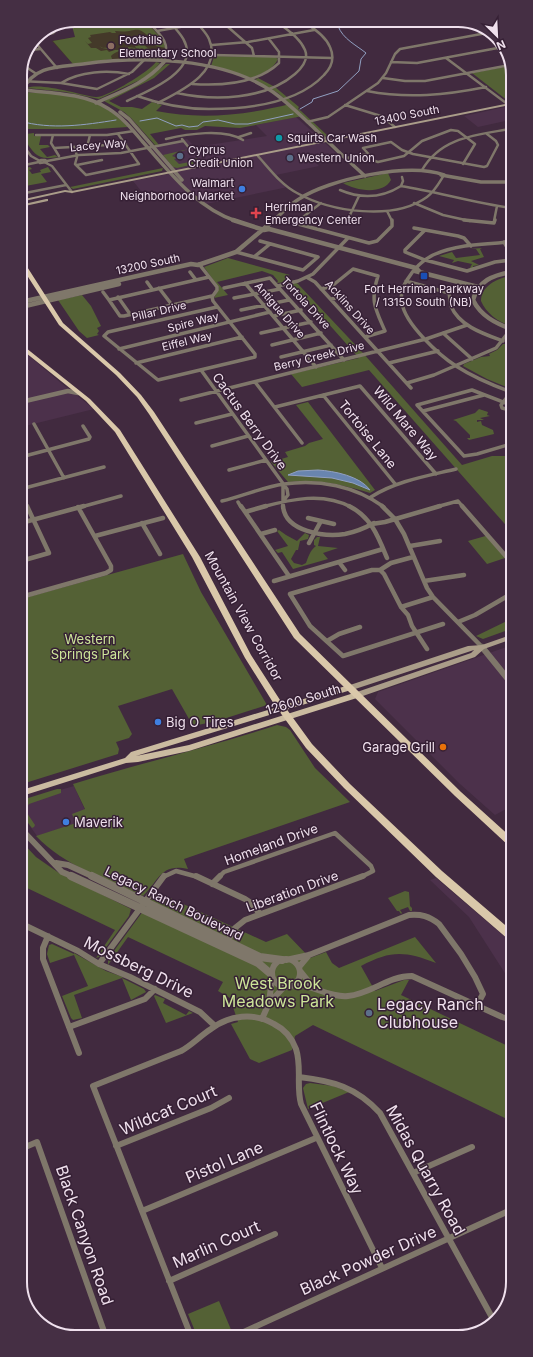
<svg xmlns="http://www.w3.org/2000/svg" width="533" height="1357" font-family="Inter,sans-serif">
	<rect width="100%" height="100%" fill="#412a3f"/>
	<path fill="#4c314b" d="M510,106V120L478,127L464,116Z
		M296,117L337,154L312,159L319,166L276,175L288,187L206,204L194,193L150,202L133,181L173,173L151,148L159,144L187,139L195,147L267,136L256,125Z
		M21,349L61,383L94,409L21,427Z
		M512,645V806L495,815L460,784L375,699L378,692Z
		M74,786L89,819L37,836L22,815V803L26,800Z
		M436,878L512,943V984L469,917L430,880Z"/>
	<path fill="#443929" d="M149,24L165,43L166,49L162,60L111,59L73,64L52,41Z"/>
	<path fill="#546135" d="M75,20H144L161,38L166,48L156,46L153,43L155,42C133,21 140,34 115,31L116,33H112L110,32L90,35L91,37L88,38L92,43L88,44L85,41L91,48H96L101,51L107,50L109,52L115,50L102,48L99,46L103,48C108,47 111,49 115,50C121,50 122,49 127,48L128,49V47L136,48L135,46H139L137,43L140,42L149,49L165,50L163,59H149L151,52L150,51C140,47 118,48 111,56L112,59L73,64L53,41L75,37L71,22Z
		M216,56L275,57L278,59C273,70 263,73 252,78L211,66L214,57Z
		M156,62L160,63L152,72L142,79L99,99L65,92L27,88C41,82 80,95 96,97C106,98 150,71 156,62Z
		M166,64H170L154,78L109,101L121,107H132L142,109L152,102L162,105L156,111C201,120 246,115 290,104L278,93L255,80L258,78L275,87L299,107L298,109L301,111L328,136L326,137L303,116L240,128L205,126L197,130H185L181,128L150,134L159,145H155L131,118L124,112L104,101L147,79Z
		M510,66V101H508L472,73Z
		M20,92C50,93 87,94 112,112C118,117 123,122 128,127L97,129H23L26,134L34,133V136H41L39,145H48L50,147L40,149L47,157L55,155L58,157C37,161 35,154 24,139H21V137L25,136L20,130Z
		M189,149L176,153L172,156L177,158L174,159L179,164L195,161L194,159L197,158L200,162H198L199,163L177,168L173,167L163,155Z
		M30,167L32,169L29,170L32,174L41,172L40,170L48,167L51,172L41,174L47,182L20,187V175L23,174L20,169Z
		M163,168L162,171L73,189L70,187Z
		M388,173L391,180C383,195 356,191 343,183Z
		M482,248L480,249L484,257L471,261L479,265L473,266V268L467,269L470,268L472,264L458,261L452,263L454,260L439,256L452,252L456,258L480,255L476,249H470Z
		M228,258L290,275L286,276L298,284L363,353L462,465L492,456H511V531L369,370L302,387L291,374L359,358L318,312L286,282L277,283L278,281L273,275L262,271L217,282L228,295L214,298L219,288L204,267Z
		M511,276V326C498,322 486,313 481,301C481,286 497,278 511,276Z
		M82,295L91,306L101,326L97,328L99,331L97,334L99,335L87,338L79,331L58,300Z
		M511,335V389L487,379L463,366L464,364L481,357L490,356L489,354L497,350L503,344H507L508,342L507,339Z
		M308,402L375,490L370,493C342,484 317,479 288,482L271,462L288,457L285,452L305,446L309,443L323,439L296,405Z
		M479,409L488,412L487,415L490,416L480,418L484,420H477V422L481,421L482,425L493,430L494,434L469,440L467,438H470V435L456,421L453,420L475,413Z
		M279,530L286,535L297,541L305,533L309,535L308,539L300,541L298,550H296L291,559L294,563L302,565L306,563C308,558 310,550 316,546L314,545V540L317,537H320L318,546L338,548L323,553L328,559L293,569L282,552L278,553L275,550L288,546L277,531Z
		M489,535L508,557L487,564L468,541Z
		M183,554L201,592L267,705L217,721L193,726L168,682L172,689L118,706L132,734L129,738L116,742L119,749L118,754L22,784L21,599Z
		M511,619V629L483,639L476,636Z
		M277,725L286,727L290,730L315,768L350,802L184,859L188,869C160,863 159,881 143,896C105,879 65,866 36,836L76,823L72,814L85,809L73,784C141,763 210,747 277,725Z
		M57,789H61V793L29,804L25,810L35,825L34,827L32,828L22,815V803L25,799Z
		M22,842L36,857L59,873L131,909L129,916L99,957L96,958L115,930L25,887L22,888Z
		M405,891L409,892L410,906L412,908V911H410L408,907L400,910L402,913L401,914L399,911H397L388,898Z
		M157,892L266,942L287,934L310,958L326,952L332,963L339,968L415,937L436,963C405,951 391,950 361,966L375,991L404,980H409L401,995L512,1048L513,1122L313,1025L295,1036L292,1050L259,1063L250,1059L231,1024L238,1022L230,998L218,991L223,982L128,937L108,965V959Z
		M52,944L74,954V953L106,971L123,977L122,978L144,989L146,992L131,1000L122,978L74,995L82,1018L73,1020L71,1018L62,996L88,986L74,955L50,963L47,954L49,945Z
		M155,995L165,999L163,1003L186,1015L189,1011L193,1013L166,1023L154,996Z
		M310,1083L333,1086L349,1092L308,1109L303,1088L306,1084Z
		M219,1301L232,1332L224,1336H197L188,1314Z"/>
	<path fill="#6985af" stroke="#91a0c2" d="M318,470C334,471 360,476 370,490L353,483L332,478L288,475L298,471Z"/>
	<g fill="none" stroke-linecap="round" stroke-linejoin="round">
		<path stroke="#91a0c2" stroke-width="1" d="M300,109L312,102L313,99L338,91L359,71L361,59L366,53C356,45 343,39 338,26L344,24L346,20
			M20,121C51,130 85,125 116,120
			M140,121L157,118L176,126L182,125L189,127L198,126L203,122L218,120L235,124H248L293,114"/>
		<path stroke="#7f776a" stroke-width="2.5" d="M146,20C159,33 172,42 164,62
			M220,20L252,48L254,56
			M371,20L376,26L414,20
			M157,31L220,20
			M36,36L53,33L55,31L54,29
			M34,41L57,68
			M212,45L248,42L314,30
			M30,50L40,49
			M213,55L332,58
			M446,58L510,106
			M391,62L417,63L503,47
			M23,65L35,73
			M383,78L405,81H425L510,65
			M20,81L61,83L97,89L132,72L144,60
			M61,83C80,71 108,70 129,74
			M192,84C221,86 257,84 279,63V52L269,39
			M367,91C408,99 446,95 486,87
			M177,93C214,101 265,100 295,74C302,68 309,60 305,50C300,37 285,29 275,20
			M137,96C160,104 184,109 209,109C246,109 297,104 324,75C331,68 335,58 330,47C325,35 312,28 302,20
			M127,101C144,93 187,76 187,52C187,42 181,35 175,28
			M158,103C181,91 223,72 209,39C207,34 202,29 198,24
			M345,105L381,116L395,127
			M307,122L328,117L378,83L386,73L395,54L400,49L492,32
			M36,135H107L134,131
			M53,135L51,143L59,156
			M239,137L251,133
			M166,139C187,134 224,128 243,140
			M182,139L190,149
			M20,141L31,156L40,161
			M75,147L77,157L75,164L86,175L139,164L118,134
			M87,147L90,135
			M54,148L126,144
			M257,155C269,168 281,185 297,193C331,212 394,221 427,197C435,191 439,183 444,175
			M346,158L368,154
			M41,160H45L47,162L40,163L39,162Z
			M47,161L79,155L121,153L183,141
			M378,162L375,161L363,148L391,142L402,150L413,154L484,167L487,166L498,145L496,141L487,134
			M378,162L404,156L422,141L451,130L458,131L475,144L463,164
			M46,163L52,166L72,192
			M77,165L102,160
			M20,166L39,162
			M510,167L507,174L510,190
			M422,170C441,137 476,135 510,129
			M401,186C438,192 474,203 511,208
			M401,186L403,181L402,177
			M340,190C361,199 382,198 401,186
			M20,194L66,185
			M414,203L443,215L470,221
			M387,211L392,221
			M349,217L359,196
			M298,221L321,203
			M494,221L497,206"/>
		<path stroke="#7f776a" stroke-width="3.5" d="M299,220L298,224L369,243L377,241L392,226V220
			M464,220L494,223L495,220
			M414,228L458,236L464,238L471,246
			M425,230L405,250V252L425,260L467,271L495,262L511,260
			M504,242L511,254
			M511,242C486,244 457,244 433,255C423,260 413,270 407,280C403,286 400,294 402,303C405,324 439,355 456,366C473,377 492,385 511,392
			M236,252L303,270L318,257L260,241
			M254,257L270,244
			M199,264L217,287V290L212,297L213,301L255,354V357L158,380L104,336L108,332L217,307
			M190,272L196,280
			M209,277L109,300L120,316H124L212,296
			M308,278L315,282L411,388
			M406,281L449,293C450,297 450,302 451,306C459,326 484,334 503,341
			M147,282L152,289
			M245,283L316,367
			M278,286L298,281L313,274L348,238
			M159,288L172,305
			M224,288L270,278L344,360
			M321,289L332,286L353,269L378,276C370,301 375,308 385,331L365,337
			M103,292L109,300
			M118,297L130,314
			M234,298L280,289
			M331,299L343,297
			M241,310L289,300
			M274,316L301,310
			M261,333L311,322
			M443,333L472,359
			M272,345L321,333
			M119,349L270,312
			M281,357L331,345
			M136,363L242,337
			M389,363L438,351
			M201,370L287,489L288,495L284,500
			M255,382L302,443
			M407,383L434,375L496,348L511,329
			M511,392L501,405L502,408L506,409L511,407
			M323,395L396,485
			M181,400L426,339L467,325
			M511,405L472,390L417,405L464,456L477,454L511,444
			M275,407L360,386L436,474
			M423,411L484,395
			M196,423L232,414
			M34,424L64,478
			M212,446L248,436
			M21,457L89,439L90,437L83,426
			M229,470L266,460
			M283,484V507
			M21,489L104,467
			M21,494L27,507
			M371,497C396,481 427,476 456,469
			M222,501C243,496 263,487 284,484C319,479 355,486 384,507
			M238,502L241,507
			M81,507L121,496
			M262,507C292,499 323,492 351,507
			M436,507L458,501L463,507"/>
		<path stroke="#7f776a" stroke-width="4.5" d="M241,506L289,576
			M283,506C285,532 325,537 345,534C355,532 365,528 374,523
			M349,506C371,517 378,536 387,558
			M382,506L395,519L404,534L427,588L433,597L482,647
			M462,506L511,562
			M245,512L266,506
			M308,518L334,524
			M21,523L84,506
			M142,523L160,554
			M372,524L385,522L440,506
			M261,534L275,530
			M95,536L163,518
			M309,543L321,521
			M410,546L440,541
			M413,557L391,563L380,570H372L290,594L310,626L343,656L443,624
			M21,561L49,553L27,506
			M339,562L345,570
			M380,570L384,574L401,607L408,615L412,626L427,649
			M274,581L383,549
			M424,581L464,575
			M21,597L106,573L111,570V566L78,507
			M401,607L433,597
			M458,622L475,615L511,594
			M327,641L339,634L360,627
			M163,877L176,871L198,877
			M219,877L224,872L335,833L371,866L373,871L361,877"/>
		<path stroke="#7f776a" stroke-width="6" d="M196,876L245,899L251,903L260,914
			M212,884L220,876
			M22,924L78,951L99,964L130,977L200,1012L215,1026
			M48,936L43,948V959L79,1053
			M227,942L235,928L245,920L363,876
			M272 973a14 14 0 1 1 28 0a14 14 0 1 1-28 0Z
			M286,960L309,955L409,915C421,914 429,916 439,924L461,954L475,977L483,994L477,1005
			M99,964L164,876
			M299,967L309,955
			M301,972L313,987
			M291,985C311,983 328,998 348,996C371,994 388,976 412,976L502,1017L512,1020
			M269,1003L285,986
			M262,1019L269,1003L272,978
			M69,1027L145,999L155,989
			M299,1077C333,1081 356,1087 380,1113L494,1321
			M116,1146L211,1108L229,1098
			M23,1148L37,1142L106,1337
			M413,1173L472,1147
			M142,1211L316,1138
			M169,1281L275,1234
			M191,1336L93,1086L181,1051C192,1045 200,1036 211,1029C229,1015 254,1012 274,1024C284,1029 292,1038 296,1049C302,1067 296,1086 301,1104L382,1268
			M235,1336L513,1209"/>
		<path stroke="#7f776a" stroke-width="3.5" d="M23,90C51,93 85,93 109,109C122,117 132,129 142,141C169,171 196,208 236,221
			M23,90C34,65 60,67 83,64C141,56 223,57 273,92C287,102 300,115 312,126C329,143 347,160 365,176
			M96,103C120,92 146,83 164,62
			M120,112L129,119L182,180
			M441,175L481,182H510
			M273,221C281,214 289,205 299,199C329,179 409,162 444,175"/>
		<path stroke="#7f776a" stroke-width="4.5" d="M233,220L264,230L269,229L416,268L419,271
			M415,271L478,287
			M511,272C493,275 478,281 473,300C481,316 495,323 511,329
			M21,302L191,264L198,265L236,252L274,220
			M21,307L119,284
			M21,402L68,391L78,393"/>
		<path stroke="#7f776a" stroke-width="6" d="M482,647L512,684
			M22,830L62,872L74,877
			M56,863L68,865L94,877"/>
		<path stroke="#7f776a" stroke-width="8" d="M71,876L258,963L271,974
			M92,876L260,957L282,960"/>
		<path fill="#aa9d89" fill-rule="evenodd" d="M510,103V105L72,193L65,192L20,202V200L65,190L72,191Z
			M46,199H48V201L20,207V205Z
			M511,635L512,639L484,649L475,657L360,697H354L353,695L354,693L471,653L474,650L349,691L345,688L347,686L468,646L482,645Z"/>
		<path fill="#cbbba0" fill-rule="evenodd" d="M349,685L353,688L351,690L136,756L189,745L357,692L360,693L361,695L360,697L189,751L138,762L126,763L22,796V790L125,758L131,752Z"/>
		<path fill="#dac8aa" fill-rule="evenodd" d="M21,260L24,262L63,323L120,373L141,395L154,412L300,634L461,792L512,838V847L509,846L455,796L294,638L149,414L137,397L116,375L59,325L21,266Z
			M21,344L90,399L120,430L200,557L251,655L280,700L312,744L350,784L442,871L512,931V941L509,940L436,877L344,788L306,748L274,704L245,658L192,557L115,432L86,401L21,349Z"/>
	</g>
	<circle fill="#8d6e63" stroke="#362035" stroke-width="1.5" cx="111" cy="46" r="4"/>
	<circle fill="#0f9aa8" stroke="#362035" stroke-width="1.5" cx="279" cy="138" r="4"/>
	<g fill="#5c6f8a" stroke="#362035" stroke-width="1.5">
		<circle cx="180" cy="156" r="4"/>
		<circle cx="290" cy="158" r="4"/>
		<circle cx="369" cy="1013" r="4"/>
	</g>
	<g fill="#3f7fe0" stroke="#362035" stroke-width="1.5">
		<circle cx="242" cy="189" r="4"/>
		<circle cx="158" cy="722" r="4"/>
		<circle cx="66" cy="822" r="4"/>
	</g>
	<path fill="#e0444e" stroke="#362035" stroke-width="1.5" d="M254 207h4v4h4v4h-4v4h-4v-4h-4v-4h4z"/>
	<rect fill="#1a4fb4" stroke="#362035" stroke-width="1.5" x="420" y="272" width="8" height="8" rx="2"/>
	<circle fill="#e8710a" stroke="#362035" stroke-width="1.5" cx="443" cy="747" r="4"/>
	<g text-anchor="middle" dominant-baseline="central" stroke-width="3" stroke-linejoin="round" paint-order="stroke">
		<g font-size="11" fill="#efe0ed" stroke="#362035" text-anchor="start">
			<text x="119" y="40">Foothills<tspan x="119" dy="13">Elementary School</tspan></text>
			<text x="287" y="138">Squirts Car Wash</text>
			<text x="188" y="150">Cyprus<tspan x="188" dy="13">Credit Union</tspan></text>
			<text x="298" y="158">Western Union</text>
			<text x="234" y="183" text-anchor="end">Walmart<tspan x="234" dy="13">Neighborhood Market</tspan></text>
			<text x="265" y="207">Herriman<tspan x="265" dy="13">Emergency Center</tspan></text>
			<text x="424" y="289" text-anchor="middle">Fort Herriman Parkway<tspan x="424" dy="13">/ 13150 South (NB)</tspan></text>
		</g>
		<g font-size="11" fill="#efe0ed" stroke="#362035">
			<text transform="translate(407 115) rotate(-11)">13400 South</text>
			<text transform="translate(98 145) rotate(-5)">Lacey Way</text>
			<text transform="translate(148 264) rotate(-12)">13200 South</text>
			<text transform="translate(306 303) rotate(47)">Tortola Drive</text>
			<text transform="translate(350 307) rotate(48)">Acklins Drive</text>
			<text transform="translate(280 310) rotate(49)">Antigua Drive</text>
			<text transform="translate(159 311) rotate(-13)">Pillar Drive</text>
			<text transform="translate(193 322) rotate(-14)">Spire Way</text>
			<text transform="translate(187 341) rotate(-14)">Eiffel Way</text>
			<text transform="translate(319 356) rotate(-14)">Berry Creek Drive</text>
		</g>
		<g font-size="13" fill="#efe0ed" stroke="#362035">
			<text transform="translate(250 421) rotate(54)">Cactus Berry Drive</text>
			<text transform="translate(406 423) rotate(50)">Wild Mare Way</text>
			<text transform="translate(368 434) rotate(51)">Tortoise Lane</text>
			<text transform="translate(244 616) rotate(61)">Mountain View Corridor</text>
			<text transform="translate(303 699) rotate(-17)">12600 South</text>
			<text transform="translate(271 844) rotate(-20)">Homeland Drive</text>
			<text transform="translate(292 891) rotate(-20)">Liberation Drive</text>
			<text transform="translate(174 903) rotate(26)">Legacy Ranch Boulevard</text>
		</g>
		<g font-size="13" fill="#cde599" stroke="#362035">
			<text x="90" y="639">Western<tspan x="90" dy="15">Springs Park</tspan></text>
		</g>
		<g font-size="13" fill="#efe0ed" stroke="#362035" text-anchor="start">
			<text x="166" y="722">Big O Tires</text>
			<text x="435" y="747" text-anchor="end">Garage Grill</text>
			<text x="74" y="822">Maverik</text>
		</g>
		<g font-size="16" fill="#efe0ed" stroke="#362035">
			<text transform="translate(139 967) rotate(26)">Mossberg Drive</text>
			<text transform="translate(168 1110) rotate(-23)">Wildcat Court</text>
			<text transform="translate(337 1148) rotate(64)">Flintlock Way</text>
			<text transform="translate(224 1162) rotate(-23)">Pistol Lane</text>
			<text transform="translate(426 1170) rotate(61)">Midas Quarry Road</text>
			<text transform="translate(85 1235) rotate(71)">Black Canyon Road</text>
			<text transform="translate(216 1244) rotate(-24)">Marlin Court</text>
			<text transform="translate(368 1260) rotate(-24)">Black Powder Drive</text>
		</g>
		<g font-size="16" fill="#cde599" stroke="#362035">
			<text x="278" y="983">West Brook<tspan x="278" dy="18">Meadows Park</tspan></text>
		</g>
		<g font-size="16" fill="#efe0ed" stroke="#362035" text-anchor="start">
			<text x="377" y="1004">Legacy Ranch<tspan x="377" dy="18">Clubhouse</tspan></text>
		</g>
	</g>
	<path d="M0 0H533V1357H0ZM75 27H458A48 48 0 0 1 506 75V1282A48 48 0 0 1 458 1330H75A48 48 0 0 1 27 1282V75A48 48 0 0 1 75 27Z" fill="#452f44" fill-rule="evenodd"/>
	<path fill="none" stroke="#efe0ed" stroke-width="2" d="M75 27H458A48 48 0 0 1 506 75V1282A48 48 0 0 1 458 1330H75A48 48 0 0 1 27 1282V75A48 48 0 0 1 75 27Z"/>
	<g transform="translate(497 36) rotate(156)" stroke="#362035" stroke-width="3" paint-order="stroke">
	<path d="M0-3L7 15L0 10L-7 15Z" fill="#efe0ed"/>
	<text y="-6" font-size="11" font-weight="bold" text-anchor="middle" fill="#efe0ed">N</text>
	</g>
</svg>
